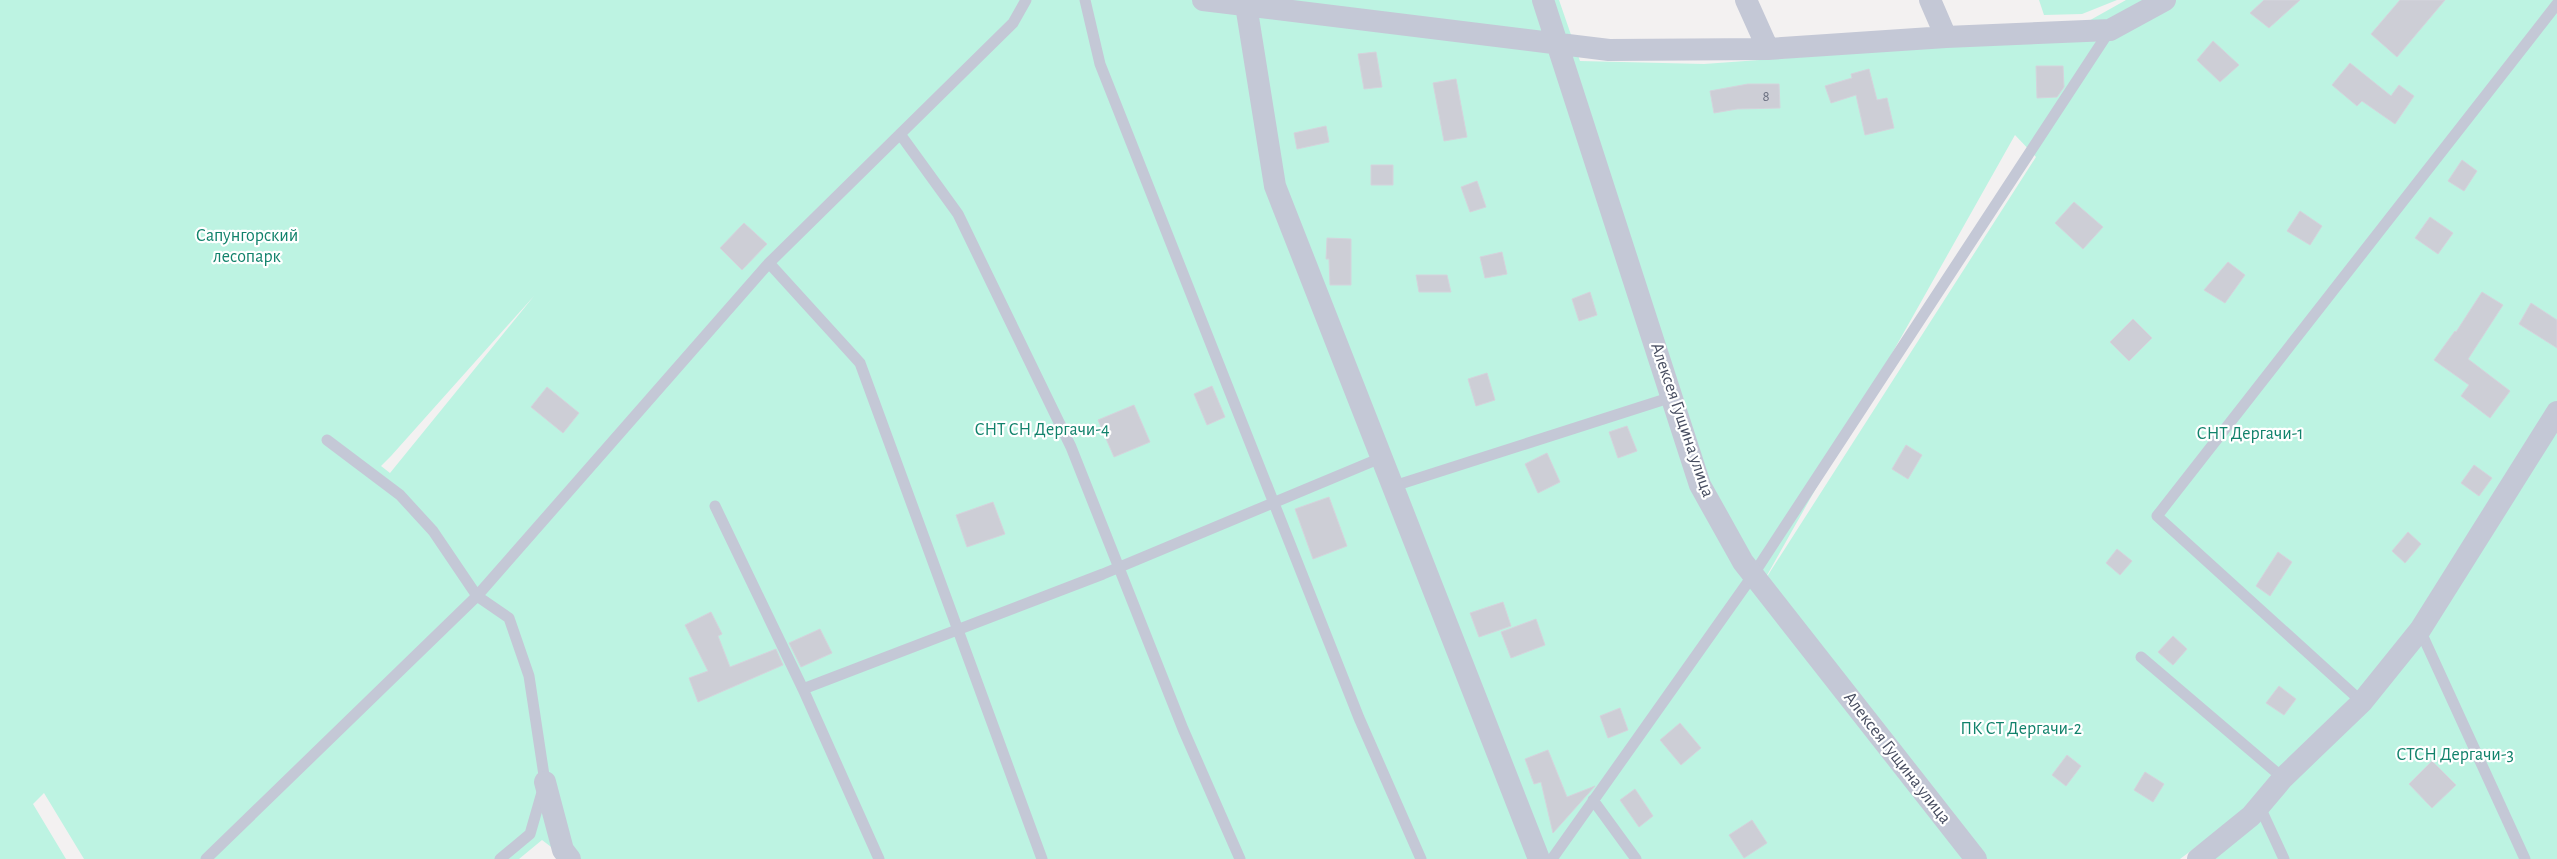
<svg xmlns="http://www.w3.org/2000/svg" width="2557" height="859" font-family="'Alegreya Sans',sans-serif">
	<rect width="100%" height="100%" fill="#f3f1f1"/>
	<path fill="#bdf3e2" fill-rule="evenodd" d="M0,0H1559L1580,61L1704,64L1911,49L2069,32L2126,0H2557V402L2419,621L2363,689L2244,811L2180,859H567L542,840L519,859H84L44,793L33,804L66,859H0ZM2015,135L2036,157L1761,586ZM534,296L390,473L381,466L391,456Z
		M2039,0H2117L2082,14L2044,15Z
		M2557,427V859H2202L2429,631Z"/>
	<path fill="#cdced6" stroke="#d4d4dc" d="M2264,0H2300L2269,28L2250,13Z
		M2400,0H2445L2397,57L2371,34Z
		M2213,41L2239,65L2220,82L2197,60Z
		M1376,52L1382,87L1364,89L1358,54Z
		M2350,63L2391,96L2399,85L2414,96L2395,124L2362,101L2357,106L2332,85Z
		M2036,66H2063L2064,87L2057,97L2037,98Z
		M1869,69L1877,100L1887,98L1894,128L1865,135L1856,95L1831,103L1825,86L1852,78L1851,74Z
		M1456,79L1467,137L1444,141L1433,83Z
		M1748,84H1779L1780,108L1737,109L1714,113L1710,91Z
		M1326,126L1329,142L1297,149L1294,133Z
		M2462,160L2477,171L2464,191L2448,181Z
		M1371,165H1393V185H1371Z
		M1477,181L1486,207L1470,212L1461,187Z
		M2074,202L2103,227L2083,249L2055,223Z
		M2300,211L2322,226L2310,245L2287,231Z
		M2430,217L2453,233L2438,254L2415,238Z
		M744,223L767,244L742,270L720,248Z
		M1327,238L1351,239V285H1330L1329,259H1326Z
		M1502,252L1507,274L1485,278L1480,257Z
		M2228,262L2245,275L2225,303L2204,290Z
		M1416,275H1447L1451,292H1419Z
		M1590,292L1597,315L1579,321L1572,299Z
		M2482,292L2503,305L2468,359L2510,391L2490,418L2461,396L2469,385L2434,360L2455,331L2456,332Z
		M2531,303L2557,320V348L2519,324Z
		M2133,319L2152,338L2129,361L2110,342Z
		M1487,373L1495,400L1476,406L1468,379Z
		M1212,386L1225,417L1207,425L1194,394Z
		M547,387L579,413L563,433L531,407Z
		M1134,405L1150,442L1114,457L1098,420Z
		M1627,426L1637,451L1618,458L1609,432Z
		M1906,445L1922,455L1908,479L1892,469Z
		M1547,453L1560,482L1538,493L1525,464Z
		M2474,465L2492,478L2479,496L2461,483Z
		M1329,497L1347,546L1313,559L1295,509Z
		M993,502L1005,534L967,547L956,515Z
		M2408,532L2421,544L2405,563L2392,551Z
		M2117,549L2132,561L2120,575L2106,563Z
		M2278,552L2292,562L2270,596L2256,586Z
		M1503,602L1511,626L1479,637L1470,613Z
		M711,612L722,634L718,636L730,667L776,649L783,665L698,702L689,678L708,671L685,625Z
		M1536,619L1545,645L1511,658L1501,632Z
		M820,629L832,653L801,667L789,643Z
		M2173,636L2187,649L2173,665L2158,652Z
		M2279,686L2296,699L2284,715L2266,703Z
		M1620,708L1628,730L1608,738L1600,716Z
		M1680,723L1701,748L1681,765L1660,740Z
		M1548,750L1567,797L1595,786L1553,833L1541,782L1534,784L1525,759Z
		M2067,755L2081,766L2066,786L2052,775Z
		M2432,761L2456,785L2432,808L2409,784Z
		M2145,772L2164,784L2153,802L2134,790Z
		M1635,789L1653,816L1639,827L1620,800Z
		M1752,820L1767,843L1744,858L1729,835Z"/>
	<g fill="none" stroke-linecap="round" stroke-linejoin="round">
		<path stroke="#c4c8d6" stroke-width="11" d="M1085,0L1100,64L1359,718L1421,859
			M900,134L958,214L1071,447L1183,729L1240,859
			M769,263L860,363L1042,859
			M327,440L400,495L433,531L477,596L509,618L529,676L545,782L530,834L500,859
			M1394,486L1672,397
			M715,506L803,689L879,859
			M2420,630L2525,859
			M2141,657L2283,778
			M803,689L1103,574L1383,457
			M2362,702L2157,516L2557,4
			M1593,800L1636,859
			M2259,805L2284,859
			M206,859L477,596L769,263L1013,23L1026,0
			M1552,859L1753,575L2110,30"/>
		<path stroke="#c4c8d6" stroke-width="22" d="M1203,0L1609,50L1768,49L1946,37L2110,30L2165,0
			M1543,0L1700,485L1743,562L1976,859
			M1746,0L1768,49
			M1930,0L1946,37
			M1246,5L1275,186L1539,859
			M545,782L563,850L570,859
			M2198,859L2251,816L2283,778L2362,702L2420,630L2557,412"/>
	</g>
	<g text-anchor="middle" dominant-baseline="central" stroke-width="4.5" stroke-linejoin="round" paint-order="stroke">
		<g font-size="15" fill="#686d7e">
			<text x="1766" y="96">8</text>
		</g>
		<g font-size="18" fill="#11826b" stroke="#fff">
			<text x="247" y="236">Сапунгорский<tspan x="247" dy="21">лесопарк</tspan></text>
			<text x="1042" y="430">СНТ СН Дергачи-4</text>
			<text x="2250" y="434">СНТ Дергачи-1</text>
			<text x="2021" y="729">ПК СТ Дергачи-2</text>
			<text x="2455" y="755">СТСН Дергачи-3</text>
		</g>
		<g font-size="18" fill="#474d60" stroke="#fff">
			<text transform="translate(1682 420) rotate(71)">Алексея Гущина улица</text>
			<text transform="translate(1897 758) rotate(52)">Алексея Гущина улица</text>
		</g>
	</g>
</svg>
